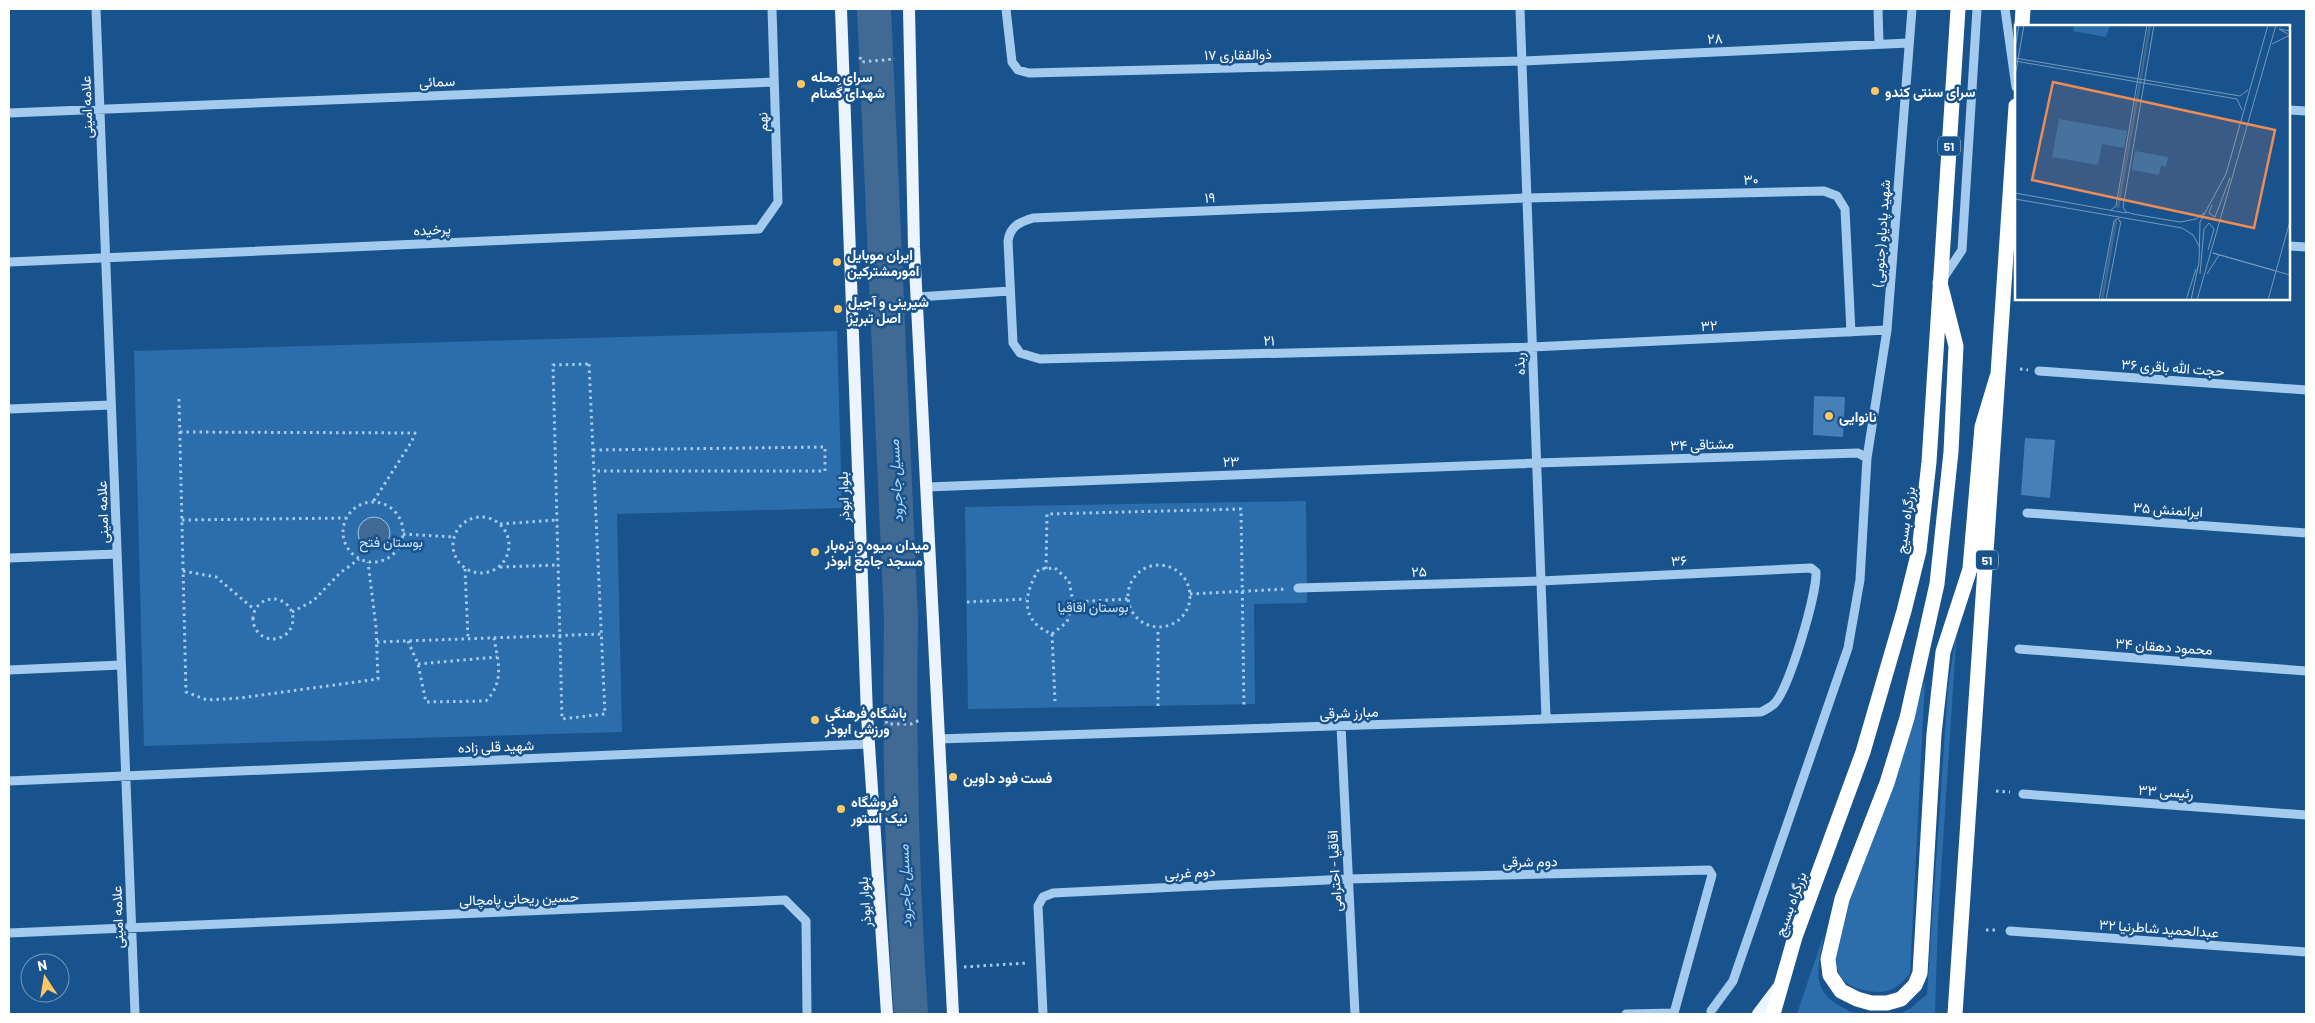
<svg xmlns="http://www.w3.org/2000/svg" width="2315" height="1023" font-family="Barlow,Vazirmatn,sans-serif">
	<rect width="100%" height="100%" fill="#19538d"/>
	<path fill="#2b6eab" d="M837,331L842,508L617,514L622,732L144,746L134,351Z
		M1306,501L1307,603L1254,604L1255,704L968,709L965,507Z
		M1957,628L1938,920L1935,1014H1900L1911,1008L1927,994L1948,688Z
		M1925,680L1910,973C1903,983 1892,992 1879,992C1862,991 1841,987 1837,967C1830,930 1882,819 1895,779C1906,746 1915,713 1925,680Z
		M1824,934C1816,977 1810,995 1856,1014H1797Z"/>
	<path fill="#406a94" stroke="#97c6f1" d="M358 533a16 16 0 1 1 32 0a16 16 0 1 1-32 0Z"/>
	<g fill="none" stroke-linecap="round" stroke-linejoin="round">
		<path stroke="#406a94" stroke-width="34" d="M874,9L901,620C899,752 902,883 911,1014"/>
	</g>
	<path fill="#4580b7" d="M1814,396L1845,397L1843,437L1813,435Z
		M2025,438L2055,440L2050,498L2021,495Z"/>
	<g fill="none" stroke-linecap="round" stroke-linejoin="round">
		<path stroke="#a4caee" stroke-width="3" stroke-dasharray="2.5 4" stroke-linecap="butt" d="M860,57L861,62L895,59
			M589,364L605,714L562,719L553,365Z
			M2020,369L2028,370
			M179,399L186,692L207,700L240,698L378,679L376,627L368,562
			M180,432L415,433L412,441L373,502
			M593,450L825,447V471H594
			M343 532a30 30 0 1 1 60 0a30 30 0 1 1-60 0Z
			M453 545a28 28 0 1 1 56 0a28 28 0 1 1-56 0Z
			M182,520L346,518
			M500,524L557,520
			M403,534L454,537
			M1128 596a31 31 0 1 1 62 0a31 31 0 1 1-62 0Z
			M500,567L558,565
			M1055,568L1069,581L1073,602L1067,622L1052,634C1020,621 1023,595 1039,569Z
			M465,569L468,638
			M1046,569L1047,514L1241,509L1244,705
			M183,571L216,577L255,610
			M1190,594L1287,589
			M253 619a20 20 0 1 1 40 0a20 20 0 1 1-40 0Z
			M967,602L1026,599
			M1073,602L1128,599
			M292,612L313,601L340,573L359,559
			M1052,634L1055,701
			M408,641L418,664L426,702L486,701C505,681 498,662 494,638
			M377,642L602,634
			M418,664L497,657
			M1158,706V628
			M884,715L887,724H911L920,720
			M1996,791L2010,792
			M1986,930H1997
			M964,967L1027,963"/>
		<path stroke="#a4caee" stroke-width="9" d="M96,9L135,1014
			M1006,9L1012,62L1018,70L1029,73L1522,61L1909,43
			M1520,9L1546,718
			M1878,9L1879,44
			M2005,9L2016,87
			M2289,110L2306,111
			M9,113L774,82
			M2289,246L2306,247
			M9,262L759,229L778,202L772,9
			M1942,280L1962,250L1977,9
			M917,297L1010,291
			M1851,332L1845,209L1837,196L1824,191L1527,198L1033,218C1020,222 1010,226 1008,241L1013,343L1020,353L1040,359L1532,347L1887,330
			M2039,371L2306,390
			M9,409L111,405
			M927,487L1536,463L1858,453L1867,458
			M2027,513L2306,533
			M9,558L117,554
			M2019,649L2306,671
			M9,670L121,665
			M1341,726L1355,1014
			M938,739L1761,712C1765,710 1771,707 1774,704C1789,689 1817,594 1816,572L1811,568L1541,581L1298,588
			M9,781L868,744
			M2023,794L2306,815
			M2010,931L2306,952
			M9,933L785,900L806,921L807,1014
			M1711,1011L1733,981L1848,648L1860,580L1867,458L1887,330L1912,9
			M1043,1014L1038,906L1043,897L1053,893L1348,879L1709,870L1712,875L1674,1013L1626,1014"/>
		<path stroke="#ebf4ff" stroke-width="12" d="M841,9L867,715L887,1014
			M909,9L914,247L953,1014
			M1758,1014L1780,985"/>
		<path stroke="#fff" stroke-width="15" d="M2022,26L2023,9
			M1940,283L1956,346L1951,452L1937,584L1907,718L1887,783L1842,899L1828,959L1830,975L1841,991L1857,999L1871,1003H1887L1901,999L1915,985L1920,973L1934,734L1943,652L1970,569L1982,427L1997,377
			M1773,1014L1795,937L1863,752L1904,611L1919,551L1929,462L1958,9
			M1955,1014L2016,106"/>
	</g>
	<g fill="#ffc761" stroke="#19538d" stroke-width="2">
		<circle cx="801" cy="84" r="5"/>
		<circle cx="1875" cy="91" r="5"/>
		<circle cx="837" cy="262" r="5"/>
		<circle cx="838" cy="309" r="5"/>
		<circle cx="1829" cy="416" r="5"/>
		<circle cx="815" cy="552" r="5"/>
		<circle cx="815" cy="720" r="5"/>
		<circle cx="953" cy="777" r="5"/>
		<circle cx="841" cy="809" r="5"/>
	</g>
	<g text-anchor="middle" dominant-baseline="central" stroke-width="5" stroke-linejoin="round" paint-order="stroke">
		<g fill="#19538d" stroke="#bacbdd" stroke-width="1">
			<rect x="1938" y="136.5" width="22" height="19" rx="4"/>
			<rect x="1976" y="550.5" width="22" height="19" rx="4"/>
		</g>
		<g font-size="12" font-weight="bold" fill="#fff">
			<text x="1949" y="146">51</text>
			<text x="1987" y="560">51</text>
		</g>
		<g font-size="14" fill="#fff" stroke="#19538d">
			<text transform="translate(1715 38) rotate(-3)">۲۸</text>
			<text transform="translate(1238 54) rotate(-1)">ذوالفقاری ۱۷</text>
			<text transform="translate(437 81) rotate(-2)">سمائی</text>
			<text transform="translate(86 107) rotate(-92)">علامه امینی</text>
			<text transform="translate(762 122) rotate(-92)">نهم</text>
			<text transform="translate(1751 179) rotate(-1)">۳۰</text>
			<text transform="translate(1210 197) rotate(-2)">۱۹</text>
			<text transform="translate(432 229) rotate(-3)">پرخیده</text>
			<text transform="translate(1881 233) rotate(-86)">شهید پادیاو (جنوبی)</text>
			<text transform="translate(1709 325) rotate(-3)">۳۲</text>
			<text transform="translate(1269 340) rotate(-1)">۲۱</text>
			<text transform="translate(1519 364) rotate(-92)">ربذه</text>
			<text transform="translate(2173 367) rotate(4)">حجت الله باقری ۳۶</text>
			<text transform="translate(1702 444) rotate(-2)">۳۴ مشتاقی</text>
			<text transform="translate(1231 461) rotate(-2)">۲۳</text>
			<text transform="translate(843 497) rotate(-92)">بلوار ابوذر</text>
			<text transform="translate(2168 509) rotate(4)">ایرانمنش ۳۵</text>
			<text transform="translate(102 512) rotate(-92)">علامه امینی</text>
			<text transform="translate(1905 520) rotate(-82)">بزرگراه بسیج</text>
			<text transform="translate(1679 560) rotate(-3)">۳۶</text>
			<text transform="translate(1419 571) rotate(-2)">۲۵</text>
			<text transform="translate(2164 646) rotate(4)">محمود دهقان ۳۴</text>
			<text transform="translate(1349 712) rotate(-2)">مبارز شرقی</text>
			<text transform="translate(496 746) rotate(-2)">شهید قلی زاده</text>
			<text transform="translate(2166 791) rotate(4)">رئیسی ۳۳</text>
			<text transform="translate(1530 861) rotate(-1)">دوم شرقی</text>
			<text transform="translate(1334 871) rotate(-93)">اقاقیا - احترامی</text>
			<text transform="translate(1190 872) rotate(-3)">دوم غربی</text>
			<text transform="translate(519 898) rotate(-2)">حسین ریحانی پامچالی</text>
			<text transform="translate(864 902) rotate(-94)">بلوار ابوذر</text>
			<text transform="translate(1790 904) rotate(-70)">بزرگراه بسیج</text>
			<text transform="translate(117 917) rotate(-92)">علامه امینی</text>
			<text transform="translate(2159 928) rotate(4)">عبدالحمید شاطرنیا ۳۲</text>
		</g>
		<g font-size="14" font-weight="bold" fill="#fff" stroke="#19538d" text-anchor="start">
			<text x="811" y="76">سرای محله<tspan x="811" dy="16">شهدای گمنام</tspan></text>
			<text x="1885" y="91">سرای سنتی کندو</text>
			<text x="847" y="254">ایران موبایل<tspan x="847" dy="16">امورمشترکین</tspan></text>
			<text x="848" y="301">شیرینی و آجیل<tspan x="848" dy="16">اصل تبریز</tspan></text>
			<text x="1839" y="416">نانوایی</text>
			<text x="825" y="544">میدان میوه و تره‌بار<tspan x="825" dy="16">مسجد جامع ابوذر</tspan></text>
			<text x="825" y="712">باشگاه فرهنگی<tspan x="825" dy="16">ورزشی ابوذر</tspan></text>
			<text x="963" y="777">فست فود داوین</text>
			<text x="851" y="801">فروشگاه<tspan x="851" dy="16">نیک استور</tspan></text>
		</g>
		<g font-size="14" fill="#cae3fa" stroke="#19538d">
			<text x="391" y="541">بوستان فتح</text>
			<text x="1093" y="606">بوستان اقاقیا</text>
		</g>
		<g font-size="15" font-style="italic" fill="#b0d4f5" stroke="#19538d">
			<text transform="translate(895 481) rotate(-93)">مسیل جاجرود</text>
			<text transform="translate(904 886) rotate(-92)">مسیل جاجرود</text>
		</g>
	</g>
	<g transform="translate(2015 25)">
		<rect width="275" height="275" fill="#19538d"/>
		<path d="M59,0H95L91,12L58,6ZM44,94L112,106L109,123L87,119L83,140L37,132ZM120,126L153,132L151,142L146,141L144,150L117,145Z" fill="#2b6eab"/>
		<path fill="none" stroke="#406a94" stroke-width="2.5" d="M103,183L135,0M87,275L101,195"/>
		<path fill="none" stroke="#7598bb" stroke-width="1" d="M273,9L264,4L275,6M257,19L275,10M0,24L4,0M0,33L225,71L233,65M0,36L222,74L227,85M0,52L9,0M0,168L111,188M0,174L167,203L178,210L184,221M197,180L194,188L200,192L215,153M96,185L101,181L132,0M118,189L165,197L181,194L189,188M119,189L111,187L108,182L139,0M261,246L198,228L275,250M185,249L189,204L194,198L199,204L193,225M192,249L204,230M84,275L99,196L103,193L105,197M91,275L106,196M171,275L181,244M176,275L184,237L185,197L211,149L253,0M182,275L261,0M253,275L275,196"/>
		<path fill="#ef8b55" fill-opacity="0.15" stroke="#ef8b55" stroke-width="2.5" d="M38,57L260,105L239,203L17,155Z"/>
		<rect width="275" height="275" fill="none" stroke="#fff" stroke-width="2.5"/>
	</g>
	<rect width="2315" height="1023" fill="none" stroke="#ffffff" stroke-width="20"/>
	<g transform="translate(45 978) rotate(348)"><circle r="24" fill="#19538d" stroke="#7598bb"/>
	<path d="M0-4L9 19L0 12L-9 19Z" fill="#ffc761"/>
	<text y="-8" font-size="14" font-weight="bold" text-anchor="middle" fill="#ffffff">N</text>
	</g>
</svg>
